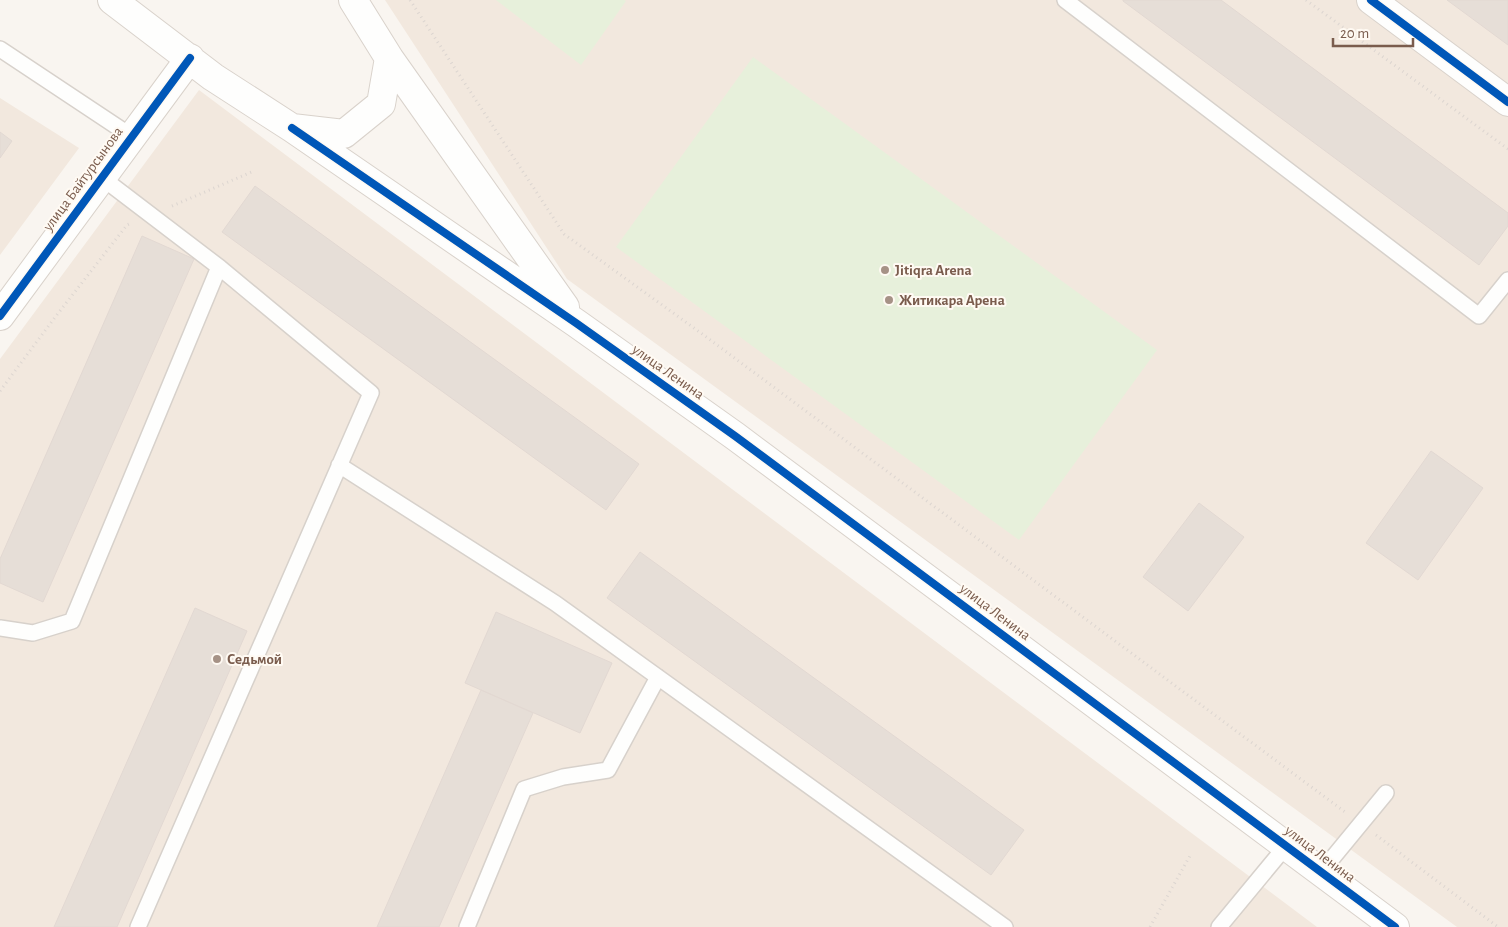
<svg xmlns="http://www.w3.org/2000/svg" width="1508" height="927" font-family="'Alegreya Sans',sans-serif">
	<rect width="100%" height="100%" fill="#f9f5f0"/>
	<path fill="#f2e8de" d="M385,0H1508V927H1457L567,279Z
		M199,90L1317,927H0V359Z
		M0,98L79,148L0,255Z"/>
	<path fill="#e7f0db" d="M496,0H624L626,1L581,65Z
		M753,57L1157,350L1019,540L616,247Z"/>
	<path fill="#e6ded7" stroke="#e2d8d2" d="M1123,0H1221L1508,213V226L1479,265L1123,1Z
		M1447,0H1508V45Z
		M0,132L12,141L0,158Z
		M255,186L639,464L606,510L222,232Z
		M142,236L194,259L43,602L0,583V559Z
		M1431,451L1483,488L1418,580L1366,543Z
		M1199,503L1244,537L1188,611L1143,577Z
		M640,552L1024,830L991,875L607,598Z
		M195,608L247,631L117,927H54Z
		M496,612L612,663L580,733L465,683Z
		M481,690L533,713L439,927H377Z"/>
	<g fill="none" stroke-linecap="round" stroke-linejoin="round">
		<defs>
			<path id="lane" d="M1065,0L1479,316L1508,280
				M0,49L131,136
				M101,177L219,267L371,393L138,927
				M339,465L555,603L1005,927
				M0,628L33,633L72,621L219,267
				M1321,872L1386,793
				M467,927L524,789L563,777L608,770L658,677
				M1219,927L1286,846"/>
			<path id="secondary" d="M112,0L213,77L292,128L344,134L381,104L389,58L353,0
				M1371,0L1508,102
				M389,58L565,307
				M292,128L576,323L735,436L1395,927
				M0,316L190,58"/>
		</defs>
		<use href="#lane" stroke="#d7d1cb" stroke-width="18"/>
		<use href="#secondary" stroke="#d9d2cb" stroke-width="30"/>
		<path stroke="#dcd5d0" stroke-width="3" stroke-dasharray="1 4" stroke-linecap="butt" d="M410,0L564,234L705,336L1345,812
			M1306,0L1508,149
			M172,206L254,171
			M0,391L56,316L127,225L129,224
			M1376,835L1498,927
			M1150,927L1191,854"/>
		<use href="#lane" stroke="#fefefd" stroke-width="15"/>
		<use href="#secondary" stroke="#fefefd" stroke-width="28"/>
		<defs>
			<path id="cycleway" d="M1371,0L1508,102
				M292,128L576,323L735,436L1395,927
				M0,316L190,58"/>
		</defs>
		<use href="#cycleway" stroke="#fffaf3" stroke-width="11"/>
		<use href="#cycleway" stroke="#0057b8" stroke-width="8"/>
	</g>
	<g fill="#a69286" stroke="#fffaf3" stroke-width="2">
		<circle cx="885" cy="270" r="5"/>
		<circle cx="889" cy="300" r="5"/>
		<circle cx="217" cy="659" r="5"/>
	</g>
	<g text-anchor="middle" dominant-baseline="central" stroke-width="4" stroke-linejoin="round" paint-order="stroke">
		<g font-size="15" fill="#7a5c4d" stroke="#fffaf3">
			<text transform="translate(83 179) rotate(-54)">улица Байтурсынова</text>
			<text transform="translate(668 372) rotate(35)">улица Ленина</text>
			<text transform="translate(995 612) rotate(37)">улица Ленина</text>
			<text transform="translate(1320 854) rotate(37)">улица Ленина</text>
		</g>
		<g font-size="15" font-weight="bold" fill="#7a5c4d" stroke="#fffaf3" text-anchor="start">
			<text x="895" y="270">Jitiqra Arena</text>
			<text x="899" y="300">Житикара Арена</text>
			<text x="227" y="659">Седьмой</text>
		</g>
	</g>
	<path d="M1333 38v8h80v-8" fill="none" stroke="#7a5c4d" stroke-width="2.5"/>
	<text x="1340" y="38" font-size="15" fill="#7a5c4d" stroke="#fffaf3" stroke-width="4" paint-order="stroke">20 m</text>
</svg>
